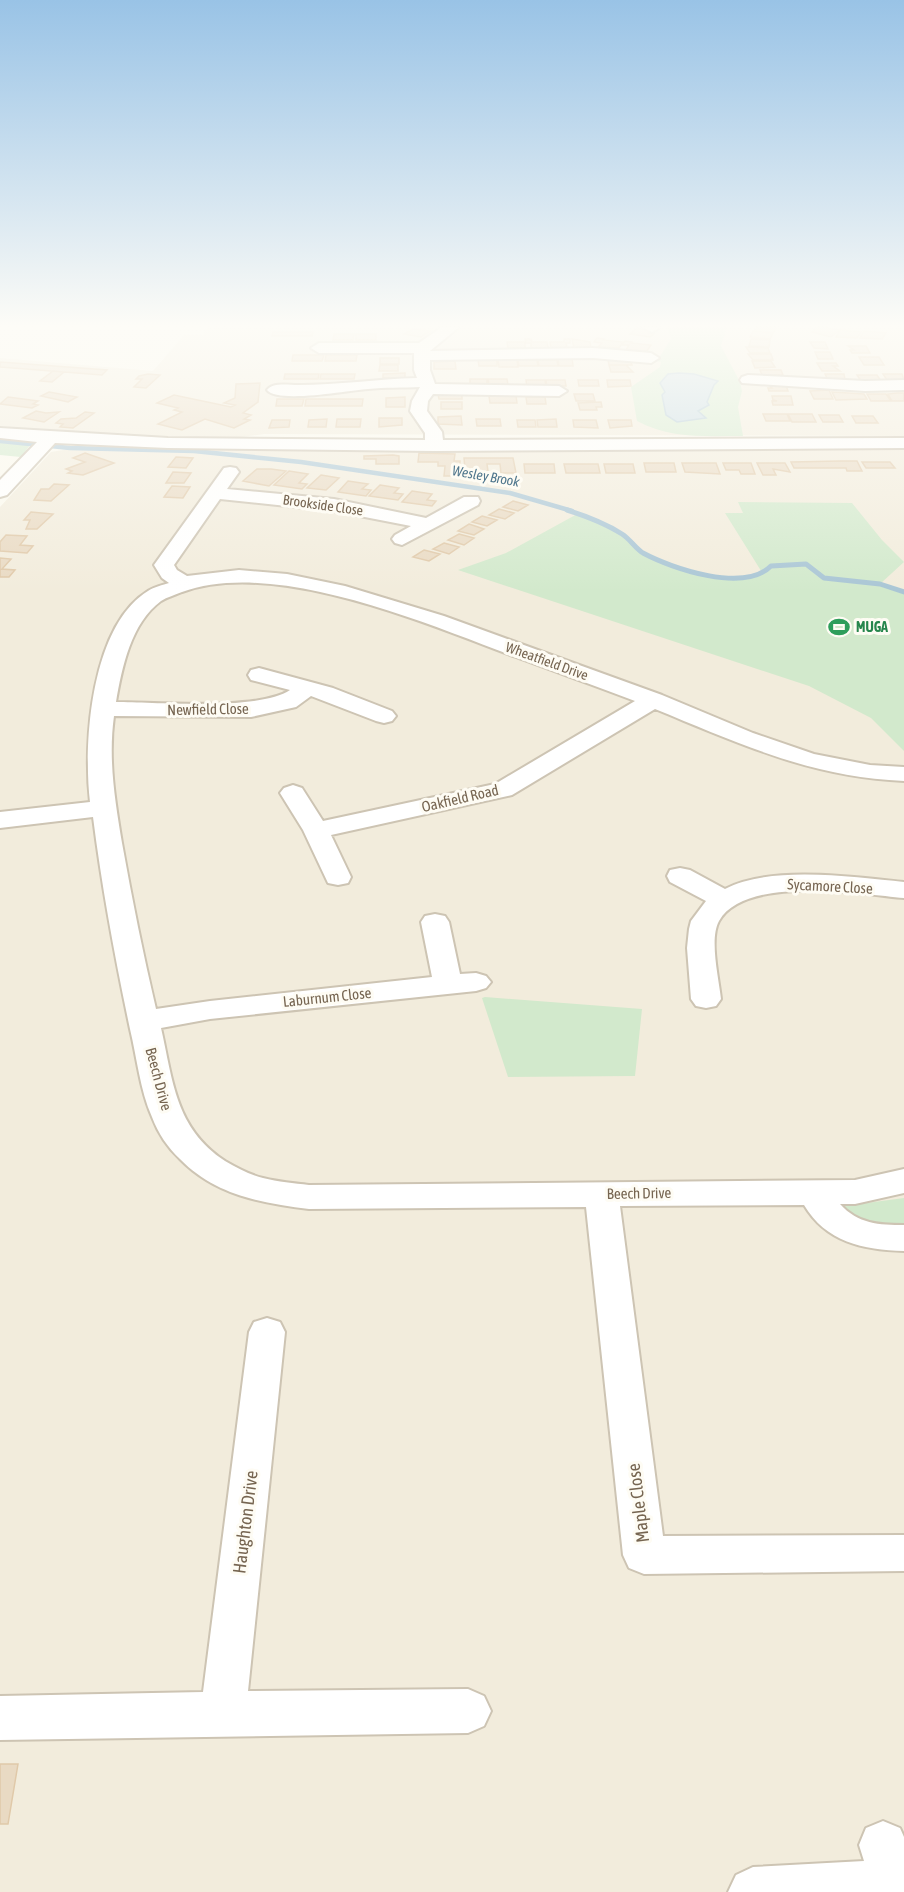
<svg xmlns="http://www.w3.org/2000/svg" width="904" height="1892" font-family="'Asap Condensed',sans-serif">
	<rect width="100%" height="100%" fill="#fbf9ee"/>
	<path fill="#f2ecdc" d="M208,327H904V436L264,434L235,438L78,434L0,426V358L153,371L184,335H203Z
		M81,447H904V1892H0V507L51,452Z"/>
	<path fill="#d2e9cc" d="M670,327H727L721,346L740,382L742,391L738,407L743,436C706,436 670,439 637,421L631,387L660,367L661,362L657,361L671,339L668,328Z
		M0,438L33,441L21,457L0,455Z
		M738,502L852,503L882,540L904,562L880,584L904,592V751L871,718L809,686L458,570L506,553L579,513L624,535L642,552L704,576L729,578L763,574L725,513H743Z
		M485,997L642,1009L635,1076L508,1077L482,998Z
		M904,1198V1227L866,1226L845,1211L844,1206Z"/>
	<path fill="#c3d9e4" stroke="#aac6d5" stroke-width="1.5" d="M679,373L694,374L718,381L714,385L707,402L709,405L698,411L706,418L677,422L666,415L662,395L665,392L660,383L668,374Z"/>
	<g fill="none" stroke-linecap="round" stroke-linejoin="round">
		<path stroke="#aac6d5" stroke-width="4.5" d="M0,441L70,448L194,451L301,462L510,493L572,511"/>
		<path stroke="#aac6d5" stroke-width="5" d="M567,510C586,516 605,523 622,534C630,539 635,548 643,553C673,569 744,593 771,566L806,564L824,578L880,584L904,592"/>
	</g>
	<path fill="#e9dac3" stroke="#e0c9a9" stroke-width="1.5" d="M757,327H777L773,333L754,331Z
		M816,327H822L839,330L831,337L812,332Z
		M637,328L652,330L649,333L654,334L650,337L630,334Z
		M413,329L430,331L421,337L404,334Z
		M840,330L861,332L857,338L836,337Z
		M753,331L773,333L770,339L750,337Z
		M864,331L886,333L882,339L860,338Z
		M273,332H313L312,336H272Z
		M334,334H354L353,340H333Z
		M356,334H376V340H356Z
		M597,338L604,339L603,340L623,342L619,348L598,347L602,343L594,342Z
		M525,339H531L532,342H547L548,348H531V343H526Z
		M564,339H570V343H566L567,347L551,348L550,342H564Z
		M572,339L590,342L591,348H574Z
		M751,339L770,340L769,347L749,346Z
		M625,341L632,342L631,343L651,345L647,351L626,350L629,345H622Z
		M507,342H525V348H508Z
		M810,342H825L828,349L814,348Z
		M848,346H866L870,353H852L850,350H854Z
		M746,347L768,348L770,353H750Z
		M815,352H830L833,359H818Z
		M748,354H771L773,360H753Z
		M293,355H324L322,361H292Z
		M326,355H357L356,361H325Z
		M859,357H879L884,365H864Z
		M380,358H399V364H380Z
		M558,358H572L573,366H559Z
		M478,360H497V366H479Z
		M498,360H517L518,367H499Z
		M518,360H537L538,366H519Z
		M538,360H557L558,366H539Z
		M608,360H630L632,365H609Z
		M455,361L456,369H434V362Z
		M752,361H771L775,367L755,368Z
		M0,362L107,370L102,375L0,367Z
		M817,363H836L838,366H833L840,371H822Z
		M380,365H398V371H379Z
		M609,365H626L633,372H611Z
		M760,370H781L783,375H762Z
		M53,371L64,372L52,382L40,381Z
		M405,373V378H383V374Z
		M148,374L160,375L146,388L134,387L142,379H136L139,376Z
		M285,374H319L318,379H284Z
		M321,374H355L354,379H320Z
		M825,374H844L845,380H828Z
		M883,374H902L904,380H887Z
		M857,375H877L881,381H861Z
		M470,379H487V385H470Z
		M488,379H507L508,385H489Z
		M526,380H545L546,387H527Z
		M546,380H565L566,386H547Z
		M578,380H598L599,386H579Z
		M607,380H630L631,386L608,387Z
		M260,383L258,402L243,413L251,415L244,419L250,420L234,428L205,419L182,430L158,424L182,412L174,410L178,408L157,403L174,395L231,407L235,405L224,403L235,398L236,384Z
		M767,383H785L788,391H769L768,388H772Z
		M829,390L833,399H814L810,391Z
		M49,392L77,397L68,402L41,396Z
		M832,392L864,394L867,399L836,400Z
		M897,393H904V401H892L888,394Z
		M438,394H462V399H439Z
		M574,394H593L595,401H576Z
		M867,394H886L891,401H871Z
		M489,396H516L517,403H490Z
		M772,396H791L793,405H773L772,401H777L773,400Z
		M8,397L38,401L33,404L38,405L32,408L0,404Z
		M405,397V407H386V398Z
		M526,397H545L546,404H527Z
		M277,399H304L302,406H276Z
		M306,399H363L362,406H305Z
		M441,402H462V409H441Z
		M601,402L602,407H596L597,410H580L578,403Z
		M36,411L46,413L59,412L44,422L23,418Z
		M85,412L94,413L73,428L60,427L63,424L56,423L61,419L76,418Z
		M763,414H787L790,421H766Z
		M788,414H812L816,422H792Z
		M819,415H839L843,422H823Z
		M461,416L462,425L438,424V417Z
		M852,416H873L878,423H856Z
		M379,418H402V425L379,427Z
		M327,419L326,427H308L309,420Z
		M337,419H361L360,427H336Z
		M476,419H500L501,426H477Z
		M556,419L557,427H538L537,420Z
		M272,420H290L289,427L269,428Z
		M517,420H535L536,427H518Z
		M573,420H596L598,428L574,427Z
		M608,420H631L632,426L610,428Z
		M85,453L114,463L83,475L68,473L72,471L66,469L85,462L73,458Z
		M419,453L455,454L454,461H460L459,476H444L445,466H438V462H418Z
		M393,455L399,456V464H376V459H364V456Z
		M176,457L193,458L186,468L168,467Z
		M464,458H513L516,473H501L500,464H487L488,471H474L473,469H465Z
		M841,461H857L862,471H847L846,468H794L791,462Z
		M862,462H890L895,468H866Z
		M644,463H674L676,472H646Z
		M682,463H716L720,474L685,472Z
		M723,463H751L755,474H741L739,470H726Z
		M757,463H785L790,472L773,469L776,475H763Z
		M524,464H554L555,473H525Z
		M564,464H598L600,473H566Z
		M604,464H633L635,473H606Z
		M257,469H271L286,471L269,486L243,481Z
		M289,471L308,474L299,483L307,484L302,489L274,485Z
		M173,472L191,473L184,483H166Z
		M321,475L339,478L326,490L307,488Z
		M348,481L368,484L362,489L371,490L366,496L338,492Z
		M54,484L69,485L51,501L34,500L41,489H49Z
		M380,485L399,488L394,493L403,494L398,500L369,496Z
		M172,486L190,487L183,498L164,497Z
		M412,491L432,494L427,500L436,501L432,506L402,502Z
		M513,501L528,505L518,511L503,507Z
		M499,509L514,513L505,519L489,515Z
		M31,512L53,514L37,529H26L30,520H24Z
		M482,516L497,520L487,526L472,522Z
		M469,524L484,529L474,535L458,531Z
		M459,534L474,538L464,545L448,540Z
		M6,535L27,536L20,545L33,546L27,553L0,551V542Z
		M444,543L459,547L449,554L433,549Z
		M424,550L440,554L429,561L413,557Z
		M0,558L11,559L2,569L15,570L9,577H0Z
		M0,1764H18L8,1824H0Z"/>
	<g fill="none" stroke-linecap="round" stroke-linejoin="round">
		<defs>
			<path id="street" d="M442,327H459L430,351L593,348L651,353L659,358L651,363L593,358L430,360V370L435,384L559,386L567,391L559,396L433,394L428,401L427,411L442,432L443,440L904,438V448L435,451L168,448L55,443L7,495L0,497V480L37,442L0,438V428L168,438L425,440V433L410,411L412,401L420,387C403,388 385,387 368,389C350,390 278,404 267,390C273,382 288,385 298,385C338,385 377,379 417,378L414,370V353H319L311,348L319,343H419Z
				M642,327H659V328L652,332Z
				M748,375L865,381L904,380V390L865,391L742,383L740,380L742,377Z
				M230,467L236,468L239,472L227,489L334,499L426,518L464,497H478L480,501L478,505L402,545L395,543L392,539L395,535L411,526L334,511L220,499L174,565L177,570L187,576L239,570L287,574L345,586L444,616L662,695L753,733L814,754L870,765L904,767V781C810,777 741,744 655,709L512,795L331,835L351,877L348,883L338,885L328,883L303,830L280,793L284,788L293,785L302,788L323,821L495,784L635,701C596,686 556,672 516,657C427,624 275,558 182,592C175,595 167,597 161,601C131,623 122,667 116,702C156,702 259,711 290,690L251,680L248,675L251,670L259,668L333,688L392,711L396,716L392,721L384,723L376,721L311,696L296,707L251,717L114,716C108,759 115,801 122,843C132,899 143,954 156,1009L210,1001L432,977L421,922L425,916L435,914L445,916L449,922L460,974L476,973L486,976L491,982L486,988L476,991L210,1019L161,1028C173,1081 175,1128 225,1161C237,1168 250,1175 263,1178C278,1182 294,1183 309,1185L855,1180L904,1169V1193L855,1204H840C858,1224 879,1225 904,1225V1251C863,1250 826,1242 804,1205L620,1206L663,1536L904,1535V1571L644,1574L629,1568L623,1555L586,1207L309,1209C261,1203 215,1195 180,1159C168,1148 158,1133 152,1117C140,1090 137,1058 130,1029C115,958 102,888 93,817L0,828V812L90,802C83,743 91,626 148,591C154,587 163,585 169,583L162,578L154,565L224,468Z
				M680,868L690,870L725,889C770,865 854,877 904,882V898C860,894 745,875 719,921C709,939 719,979 721,999L716,1006L706,1008L696,1006L691,999L687,948L689,929L691,921L706,901L670,882L667,876L670,870Z
				M267,1318L280,1322L285,1332L248,1691L468,1689L484,1696L491,1711L484,1726L468,1733L0,1740V1696L203,1692L249,1332L254,1322Z
				M883,1821L900,1828L904,1837V1892H728L736,1875L753,1867L864,1861L859,1845L866,1828Z"/>
		</defs>
		<use href="#street" stroke="#cdc4b3" stroke-width="4"/>
		<use href="#street" fill="#fff" fill-rule="evenodd"/>
	</g>
	<linearGradient id="sky" x2="0" y2="1"><stop stop-color="#99c3e6"/><stop offset="0.55" stop-color="#fdfcf7"/><stop offset="1" stop-color="#fdfcf7" stop-opacity="0"/></linearGradient>
	<rect width="904" height="592" fill="url(#sky)"/>
	<defs>
		<symbol id="stadium-bare" viewBox="-9 -9 18 18"><path d="M0-5a6.5 5 0 1 0 0 10a6.5 5 0 1 0 0-10ZM-3.5-1.8h7v3.6h-7Z" fill="#2e9e5b" stroke="#fefcf4" stroke-width="2.5" paint-order="stroke"/></symbol>
	</defs>
	<g fill-rule="evenodd">
		<use href="#stadium-bare" x="824" y="612" width="30" height="30"/>
	</g>
	<g text-anchor="middle" dominant-baseline="central" stroke-width="6" stroke-linejoin="round" paint-order="stroke">
		<g font-size="14" font-style="italic" fill="#50778d" stroke="#fefcf4">
			<text transform="translate(486 476) rotate(10)">Wesley Brook</text>
		</g>
		<g font-size="14" fill="#766551" stroke="#fefcf4">
			<text transform="translate(323 505) rotate(8)">Brookside Close</text>
			<text transform="translate(547 661) rotate(20)">Wheatfield Drive</text>
		</g>
		<g font-size="14" font-weight="bold" fill="#27864d" stroke="#fefcf4" text-anchor="start">
			<text x="856" y="627">MUGA</text>
		</g>
		<g font-size="15" fill="#766551" stroke="#fefcf4">
			<text transform="translate(208 709) rotate(-1)">Newfield Close</text>
			<text transform="translate(460 798) rotate(-13)">Oakfield Road</text>
			<text transform="translate(830 886) rotate(3)">Sycamore Close</text>
			<text transform="translate(327 997) rotate(-6)">Laburnum Close</text>
			<text transform="translate(159 1079) rotate(75)">Beech Drive</text>
			<text transform="translate(639 1193) rotate(-1)">Beech Drive</text>
		</g>
		<g font-size="18" fill="#766551" stroke="#fefcf4">
			<text transform="translate(638 1503) rotate(-97)">Maple Close</text>
			<text transform="translate(245 1522) rotate(-83)">Haughton Drive</text>
		</g>
	</g>
</svg>
